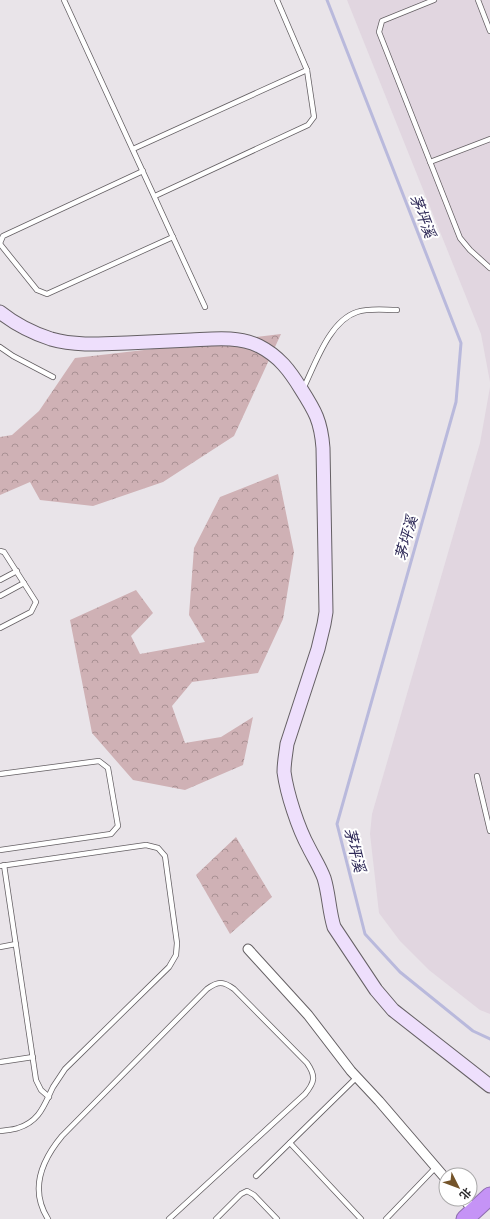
<svg xmlns="http://www.w3.org/2000/svg" width="490" height="1219" font-family="Lora,'Noto Sans SC',serif">
<defs>
<pattern id="forest-crowns" width="20" height="18" patternUnits="userSpaceOnUse"><rect width="20" height="18" fill="#cfb1b5"/><path d="M2 6a3 3 0 1 1 6 0M12 15a3 3 0 1 1 6 0" fill="none" stroke="#a89093"/></pattern>
</defs>
<rect width="100%" height="100%" fill="#e9e4e9"/>
<g fill="#e1d6e0">
<polygon points="347,0 490,0 490,382 481,334"/>
<polygon points="490,387 490,1014 480,1010 429,970 400,941 379,913 370,834 372,814 480,443"/>
</g>
<g fill="url(#forest-crowns)">
<polygon points="281,334 234,436 163,482 93,506 40,500 30,482 0,495 0,437 12,435 39,411 75,358"/>
<polygon points="278,474 294,552 283,619 258,673 192,682 172,706 185,743 221,737 253,717 243,765 185,790 133,780 92,733 70,620 136,590 153,613 131,636 140,654 205,642 189,615 194,548 220,497"/>
<polygon points="236,837 272,897 230,934 196,875"/>
</g>
<g fill="none" stroke-linecap="round" stroke-linejoin="round">
<polyline stroke="#b9b9dc" stroke-width="3" points="327,0 461,343 456,402 337,824 365,934 400,972 473,1031 490,1039"/>
<defs>
<g id="lane">
<polyline points="64,0 205,307"/>
<polyline points="434,0 382,21 379,32 460,238 470,250 490,268"/>
<polyline points="478,0 490,31"/>
<polyline points="133,149 307,70"/>
<polyline points="430,162 490,139"/>
<polyline points="155,196 308,125 314,117 307,70 277,0"/>
<polyline points="0,243 3,236 143,171"/>
<polyline points="0,244 37,290 47,294 173,237"/>
<polyline points="0,347 13,356 53,377"/>
<path d="M303,389c12,-24 26,-68 54,-77 12,-4 27,-2 40,-2"/>
<polyline points="0,551 4,552 36,602 31,612 0,628"/>
<polyline points="0,580 17,571"/>
<polyline points="0,596 24,583"/>
<polyline points="0,774 99,761 108,768 118,826 111,834 0,850"/>
<polyline points="477,776 490,831"/>
<polyline points="4,865 36,1080 41,1090 49,1097"/>
<path d="M0,866l146,-21 12,3 7,8 12,87 -1,12 -7,12 -104,102c-4,6 -8,12 -12,18 -9,18 -13,34 -35,41 -5,2 -12,2 -18,3"/>
<polyline points="0,947 16,944"/>
<polyline points="0,1062 33,1057"/>
<polyline points="290,1143 361,1219"/>
<polyline points="256,1176 357,1077"/>
<path d="M48,1219c-19,-30 -6,-59 14,-83l145,-147c11,-8 16,-8 27,0l73,74c9,13 8,19 -2,31l-136,125"/>
<polyline points="216,1219 241,1194 247,1191 254,1195 277,1219"/>
<polyline points="386,1219 436,1167"/>
</g>
<g id="street">
<polyline points="248,949 308,1015 351,1071 379,1101 446,1179"/>
<polyline points="464,1199 474,1211"/>
</g>
<path id="secondary" d="M0,312c15,12 33,21 51,27 24,7 51,5 76,4 21,-1 42,-2 64,-3 23,-1 47,-4 68,6 20,10 31,25 42,43 14,22 20,32 22,59l3,164 -2,12 -6,25 -31,95c-1,9 -3,18 -3,28 3,22 14,56 25,76 5,10 11,19 15,30 5,16 5,33 10,49l42,63 17,20 97,76"/>
<polyline id="highway" points="465,1219 490,1196"/>
</defs>
<use href="#lane" stroke="#656064" stroke-width="6"/>
<use href="#street" stroke="#656064" stroke-width="11"/>
<use href="#secondary" stroke="#656064" stroke-width="15"/>
<use href="#highway" stroke="#8f6eaf" stroke-width="19"/>
<use href="#lane" stroke="#fff" stroke-width="4.5"/>
<use href="#street" stroke="#fff" stroke-width="9"/>
<use href="#secondary" stroke="#eedffc" stroke-width="13"/>
<use href="#highway" stroke="#c593f6" stroke-width="17"/>
</g>
<g text-anchor="middle" dominant-baseline="central" stroke-width="4" stroke-linejoin="round" paint-order="stroke">
<g font-size="15" font-style="italic" fill="#2e2957" stroke="#fff">
<text transform="translate(423 216) rotate(69)">茅坪溪</text>
<text transform="translate(406 538) rotate(-74)">茅坪溪</text>
<text transform="translate(355 850) rotate(76)">茅坪溪</text>
</g>
</g>
<g transform="translate(458 1187) rotate(132)"><circle r="19" fill="#ffffff" stroke="#aaa9aa"/>
<path d="M0-3L7 15L0 10L-7 15Z" fill="#74542a"/>
<text y="-6" font-size="11" font-weight="bold" text-anchor="middle" fill="#2a282a">北</text>
</g>
</svg>
